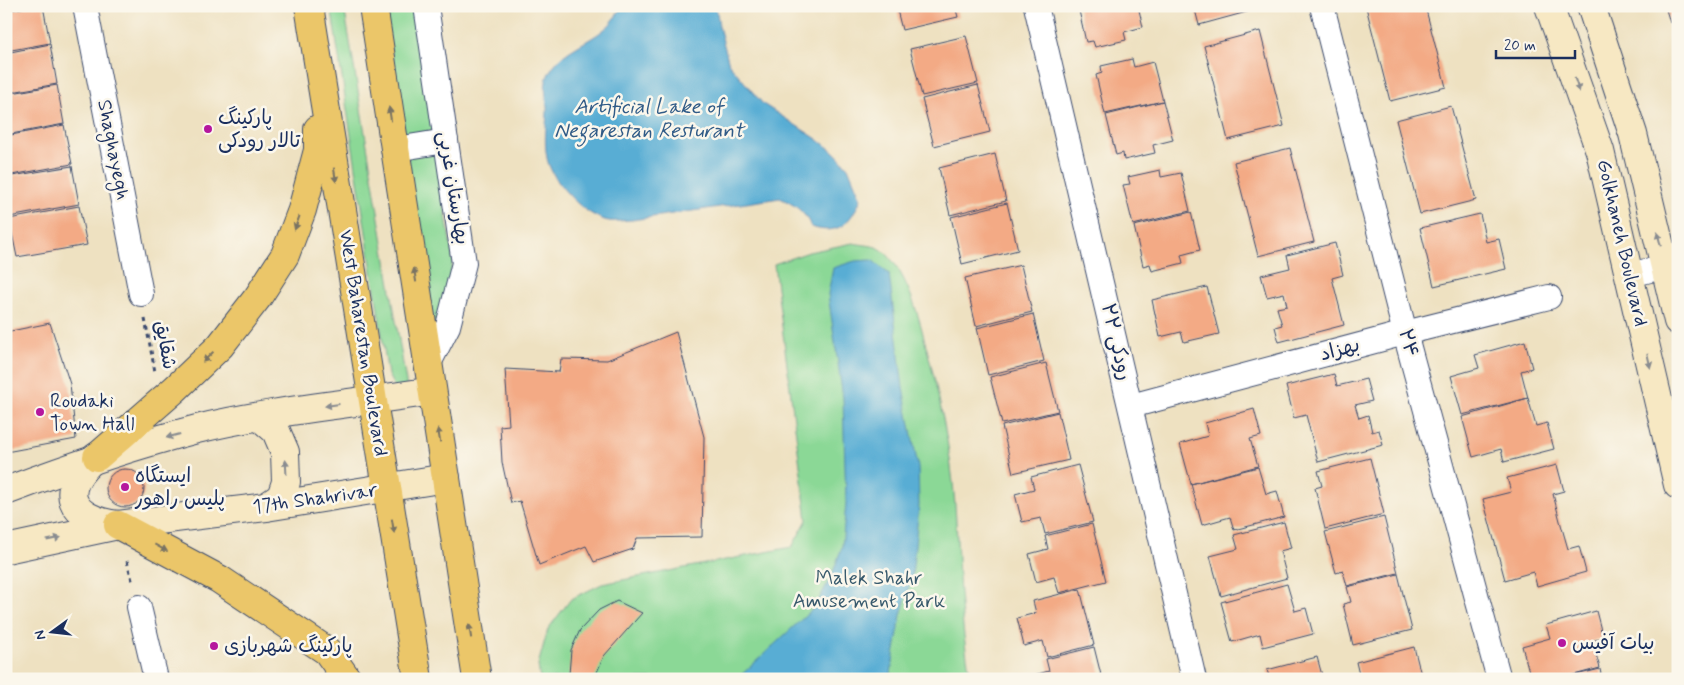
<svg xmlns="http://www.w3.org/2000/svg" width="1684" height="685" font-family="Mynerve,'Playpen Sans Arabic',sans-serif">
<rect width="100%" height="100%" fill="#fbf7ec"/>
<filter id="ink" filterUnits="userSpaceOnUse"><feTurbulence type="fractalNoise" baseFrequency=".02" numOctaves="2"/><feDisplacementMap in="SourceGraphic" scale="10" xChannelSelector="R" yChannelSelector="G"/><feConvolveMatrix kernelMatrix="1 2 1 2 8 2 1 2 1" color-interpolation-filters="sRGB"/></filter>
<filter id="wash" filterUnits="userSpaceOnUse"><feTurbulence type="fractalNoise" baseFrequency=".0096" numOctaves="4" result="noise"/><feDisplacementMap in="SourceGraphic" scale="20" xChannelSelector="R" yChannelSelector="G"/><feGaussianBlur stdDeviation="1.12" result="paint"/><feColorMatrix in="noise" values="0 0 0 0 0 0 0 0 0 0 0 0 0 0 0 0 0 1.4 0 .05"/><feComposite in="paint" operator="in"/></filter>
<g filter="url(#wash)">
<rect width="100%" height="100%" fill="#eee1c1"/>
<g fill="#8bd896" stroke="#53847a">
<polygon points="331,6 344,6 407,388 396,390 388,375"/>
<polygon points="384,6 415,6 434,131 405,135"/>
<polygon points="436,150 453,261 442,310 432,333 408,156"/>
<path d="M853,243c8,2 23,2 29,7 21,16 35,59 41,84 15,56 28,114 32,171 4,59 4,116 16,174h-431l-2,-14 10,-36 23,-30 31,-15 190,-37 15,-27 -33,-256 35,-12z"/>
</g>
<g fill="#58add4" stroke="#3a6e99">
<path d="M621,6h95l3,20 10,38 34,40 54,35 17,13 14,15 13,32c-11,24 -22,37 -50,28 -6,-16 -16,-22 -31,-29l-148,22c-8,0 -16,2 -23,1 -24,-4 -58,-40 -62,-63 -3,-16 -1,-30 0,-46 1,-13 -5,-23 1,-37 15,-33 61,-33 73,-69z"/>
<polygon points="872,260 889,274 903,388 918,467 919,505 912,576 901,615 890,679 737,679 815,607 832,575 842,547 846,503 843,398 828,294 833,268 855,261"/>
</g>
<g id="blocks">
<g fill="#f3aa85">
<polygon points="6,6 19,6 20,7 6,10"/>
<polygon points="31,6 43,6 50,43 6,51 6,11"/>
<polygon points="896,6 955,6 958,17 902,30"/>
<polygon points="1078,6 1138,6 1143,27 1124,32 1126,40 1095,47 1093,41 1086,42"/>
<polygon points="1194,6 1253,6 1254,10 1199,25"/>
<polygon points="1425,6 1446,87 1390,101 1366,7"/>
<polygon points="1665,6 1678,6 1678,22 1670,23"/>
<polygon points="1260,31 1284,126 1228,140 1204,46"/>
<polygon points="966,36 978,83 922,96 910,49"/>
<polygon points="50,44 57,84 6,93 6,53"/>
<polygon points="1132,59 1134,67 1153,62 1163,101 1105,114 1096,75 1102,73 1101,66"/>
<polygon points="57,85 64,124 6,135 6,94"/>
<polygon points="978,85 990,132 934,146 922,99"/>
<polygon points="1163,101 1173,140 1153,145 1155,153 1124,160 1123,153 1116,155 1106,115"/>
<polygon points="1451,106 1476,200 1420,214 1396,120"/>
<polygon points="64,125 72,164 6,176 6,136"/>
<polygon points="1290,148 1314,242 1258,256 1234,162"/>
<polygon points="995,154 1006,201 950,215 939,168"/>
<polygon points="72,166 79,204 9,217 6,201 6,177"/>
<polygon points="1160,170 1161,177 1181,173 1190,211 1133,225 1123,185 1130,184 1128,177"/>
<polygon points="1007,203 1018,250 962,264 951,217"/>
<polygon points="79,206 87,245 17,257 9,219"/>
<polygon points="1191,212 1200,250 1181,255 1183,263 1152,271 1150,264 1143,266 1134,226"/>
<polygon points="1480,214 1486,242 1499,239 1506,269 1434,286 1420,228"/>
<polygon points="1335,243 1343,275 1332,278 1344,325 1279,342 1275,327 1282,325 1277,308 1287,306 1284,293 1267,297 1261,275 1290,268 1287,255"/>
<polygon points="1021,265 1032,312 976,326 965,278"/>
<polygon points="1207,287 1219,334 1184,342 1181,332 1160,337 1152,300"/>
<polygon points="1033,314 1044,361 988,375 977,328"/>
<polygon points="50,323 70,384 76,439 6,452 6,332"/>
<polygon points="676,332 704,437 702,537 637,538 633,549 594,562 586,546 539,565 520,501 511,503 502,462 500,426 509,425 505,369 559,372 561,359 607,360"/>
<polygon points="1525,341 1532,368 1521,371 1528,398 1462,415 1451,376 1479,368 1475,355"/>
<polygon points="1046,363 1058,411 1002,424 990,377"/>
<polygon points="1334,374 1337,386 1366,379 1372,401 1355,405 1359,418 1368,415 1372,432 1379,430 1383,445 1318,462 1306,415 1294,418 1286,386"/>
<polygon points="1528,398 1536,426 1547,423 1554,449 1504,462 1501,449 1473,457 1462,417"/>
<polygon points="1254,409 1261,436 1250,439 1258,466 1191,484 1180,444 1208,436 1205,423"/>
<polygon points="1058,412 1069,460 1013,473 1002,426"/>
<polygon points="1370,458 1384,514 1325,529 1315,488 1322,486 1318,471"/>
<polygon points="1078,465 1093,522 1045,534 1041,518 1022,522 1015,494 1034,489 1031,477"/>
<polygon points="1557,465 1564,491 1553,494 1560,521 1568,549 1579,546 1586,572 1537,586 1533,572 1505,580 1483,499 1511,492 1507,478"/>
<polygon points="1258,467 1266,494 1277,491 1284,517 1234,530 1230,517 1202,525 1191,484"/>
<circle cx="125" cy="488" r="19"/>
<polygon points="1384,517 1398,573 1347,586 1343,571 1336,573 1325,532"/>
<polygon points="1284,522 1291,548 1280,551 1287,578 1221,596 1210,556 1238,549 1234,535"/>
<polygon points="1092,524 1106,581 1059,593 1054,577 1036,582 1029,554 1048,549 1045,536"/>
<polygon points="1398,574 1412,630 1353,645 1343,604 1351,602 1347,587"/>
<polygon points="1287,584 1295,611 1306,608 1313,634 1263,647 1260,634 1232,642 1221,602"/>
<polygon points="1080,589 1094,645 1047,657 1043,641 1024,646 1017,618 1036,613 1033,601"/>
<polygon points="617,601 642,613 604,656 594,679 576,679 569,674 571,650 580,630 599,610"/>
<polygon points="1596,611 1603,638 1592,641 1600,668 1559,679 1531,679 1522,646 1550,638 1546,625"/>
<polygon points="1094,647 1102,679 1031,679 1030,676 1049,671 1046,659"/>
<polygon points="1414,647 1422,679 1360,679 1356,662"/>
<polygon points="1317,657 1323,679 1270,679 1267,670"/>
<polygon points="1600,669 1602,679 1564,679 1564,678"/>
</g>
</g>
</g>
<g filter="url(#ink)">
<use href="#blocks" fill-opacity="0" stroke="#3b4a6d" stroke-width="1"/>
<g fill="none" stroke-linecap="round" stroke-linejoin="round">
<defs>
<g id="street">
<polyline points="85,6 141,294"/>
<polyline points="426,6 464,263 448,326 428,365"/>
<polyline points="1036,6 1194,679"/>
<polyline points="1322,6 1405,333 1499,679"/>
<polyline points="396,149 446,141"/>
<polyline points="1630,275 1678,263"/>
<polyline points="1131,406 1405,333 1549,297"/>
<polyline points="139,607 156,679"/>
</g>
<g id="secondary">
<polyline points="1549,6 1600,151 1678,485"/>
<polyline points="1591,6 1633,134 1678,321"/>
<polyline points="261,418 276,431 285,452 286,482 281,497 266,507"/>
<path d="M96,457c-40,33 -27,62 22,68"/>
<path d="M6,491c64,-24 125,-45 191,-62 77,-19 157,-25 235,-38"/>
<polyline points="6,549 118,525 266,507 446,478"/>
</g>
<g id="primary">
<polyline points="309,6 418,679"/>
<polyline points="373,6 477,679"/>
<polyline points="97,457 175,389 220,346 258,297 285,255 302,210 318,150 318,129"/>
<polyline points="118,525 219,579 327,651 347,679"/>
</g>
</defs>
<use href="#street" stroke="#3b4a6d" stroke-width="26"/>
<use href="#secondary" stroke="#3b4a6d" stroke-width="30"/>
<use href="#primary" stroke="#3b4a6d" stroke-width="30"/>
<g stroke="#3b4a6d" stroke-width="3" stroke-dasharray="4 4" stroke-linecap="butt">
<polyline points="145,319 155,372"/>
<polyline points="127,561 133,584"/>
</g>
<use href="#street" stroke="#fff" stroke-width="24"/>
<use href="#secondary" stroke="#f7e8c3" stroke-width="28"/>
<use href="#primary" stroke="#ebc669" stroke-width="28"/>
</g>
<defs><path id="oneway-solid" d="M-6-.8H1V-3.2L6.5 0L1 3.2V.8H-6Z" transform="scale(1.25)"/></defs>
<g fill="#898c90">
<use href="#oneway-solid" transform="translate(1577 85) rotate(71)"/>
<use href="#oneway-solid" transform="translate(1659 239) rotate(-104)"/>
<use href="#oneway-solid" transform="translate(1649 361) rotate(77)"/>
<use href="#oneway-solid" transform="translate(332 405) rotate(172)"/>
<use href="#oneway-solid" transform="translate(173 436) rotate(165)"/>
<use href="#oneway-solid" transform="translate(286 467) rotate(-93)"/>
<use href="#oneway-solid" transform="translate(54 539) rotate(-12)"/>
</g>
<g fill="#797363">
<use href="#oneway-solid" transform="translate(390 114) rotate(-99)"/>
<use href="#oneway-solid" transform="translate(335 175) rotate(81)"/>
<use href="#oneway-solid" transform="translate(297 223) rotate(110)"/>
<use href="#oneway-solid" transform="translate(415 275) rotate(-99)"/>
<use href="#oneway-solid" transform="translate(208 357) rotate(136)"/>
<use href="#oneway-solid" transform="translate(439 435) rotate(-99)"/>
<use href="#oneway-solid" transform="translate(393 526) rotate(81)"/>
<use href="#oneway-solid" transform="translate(161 548) rotate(28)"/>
<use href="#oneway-solid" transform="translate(470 631) rotate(-99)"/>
</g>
</g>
<g fill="#b5179e" stroke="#fbf7ec" stroke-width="2">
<circle cx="208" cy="129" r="5"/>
<circle cx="40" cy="412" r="5"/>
<circle cx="125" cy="487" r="5"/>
<circle cx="1562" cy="643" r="5"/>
<circle cx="214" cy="646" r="5"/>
</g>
<g text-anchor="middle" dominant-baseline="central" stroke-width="5" stroke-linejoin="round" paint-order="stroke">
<g font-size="20" fill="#1b2f5e" stroke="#fbf7ec" text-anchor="start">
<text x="218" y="118">پارکینگ<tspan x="218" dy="23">تالار رودکی</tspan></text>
<text x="50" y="401">Roudaki<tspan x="50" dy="23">Town Hall</tspan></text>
<text x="135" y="476">ایستگاه<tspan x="135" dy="23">پلیس راهور</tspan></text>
<text x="1572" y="643">بیات آفیس</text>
<text x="224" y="646">پارکینگ شهربازی</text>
</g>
<g font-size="20" fill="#1b2f5e" stroke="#fbf7ec">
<text transform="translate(113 150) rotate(79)">Shaghayegh</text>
<text transform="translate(453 188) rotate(81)">بهارستان غربی</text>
<text transform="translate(1622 243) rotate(77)">Golkhaneh Boulevard</text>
<text transform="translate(1116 342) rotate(77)">رودکی ۲۲</text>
<text transform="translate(363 343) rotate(81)">West Baharestan Boulevard</text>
<text transform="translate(1408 343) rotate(75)">۲۴</text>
<text transform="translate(165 345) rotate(80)">شقایق</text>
<text transform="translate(1340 350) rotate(-15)">بهزاد</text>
<text transform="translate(315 499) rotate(-8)">17th Shahrivar</text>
</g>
<g font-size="20" fill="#37596c" stroke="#fbf7ec">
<text x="869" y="578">Malek Shahr<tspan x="869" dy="23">Amusement Park</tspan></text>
</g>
<g font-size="21" font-style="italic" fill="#305b87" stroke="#fbf7ec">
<text x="649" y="107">Artificial Lake of<tspan x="649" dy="24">Negarestan Resturant</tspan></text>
</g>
</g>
<rect width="1684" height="685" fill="none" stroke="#fbf7ec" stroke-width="25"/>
<g transform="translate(52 632) rotate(255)" stroke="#fbf7ec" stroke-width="4" paint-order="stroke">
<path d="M0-4L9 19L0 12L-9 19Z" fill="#1b2f5e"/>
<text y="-8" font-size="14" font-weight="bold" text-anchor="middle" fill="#1b2f5e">N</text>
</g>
<path d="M1496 50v8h79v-8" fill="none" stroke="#1b2f5e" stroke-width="2.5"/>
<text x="1504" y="50" font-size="15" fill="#1b2f5e" stroke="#fbf7ec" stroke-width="4" paint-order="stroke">20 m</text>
</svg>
